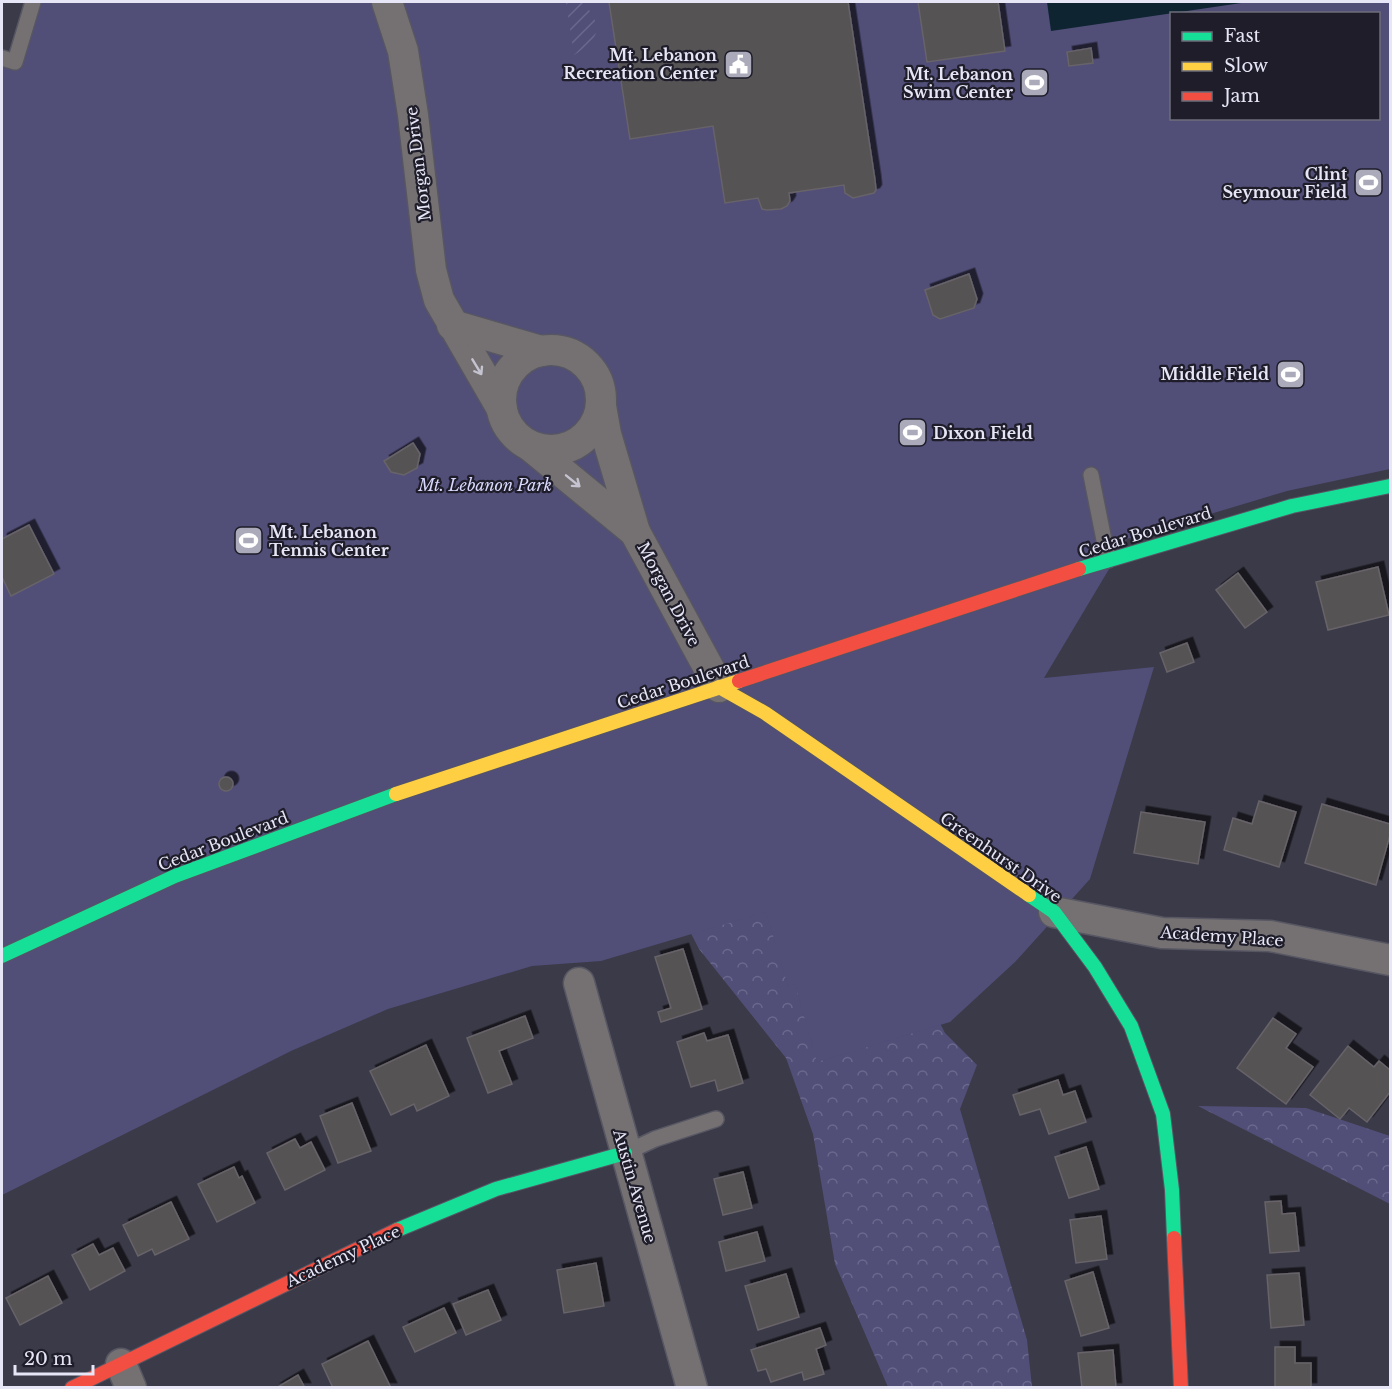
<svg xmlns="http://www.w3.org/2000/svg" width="1392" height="1389" font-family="'Libre Baskerville',serif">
<defs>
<pattern id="forest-crowns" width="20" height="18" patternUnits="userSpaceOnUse" patternTransform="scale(1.5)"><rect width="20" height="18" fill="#514e78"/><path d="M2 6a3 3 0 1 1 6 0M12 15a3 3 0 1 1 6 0" fill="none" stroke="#6a688c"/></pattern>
<pattern id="garden-furrows" width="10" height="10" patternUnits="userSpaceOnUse" patternTransform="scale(1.5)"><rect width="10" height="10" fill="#514e78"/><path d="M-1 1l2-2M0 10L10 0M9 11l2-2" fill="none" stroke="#6a688c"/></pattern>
<filter id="shadow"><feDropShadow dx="5.5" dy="-5.5" stdDeviation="0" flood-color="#0009"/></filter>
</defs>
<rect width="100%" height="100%" fill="#3b3a48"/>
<g fill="url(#forest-crowns)">
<polygon points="715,857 915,974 945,1033 977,1065 960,1109 1027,1340 1032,1387 888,1387 835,1264 813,1134 786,1058 699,949 668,889"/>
<polygon points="1198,1106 1306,1108 1390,1136 1390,1204"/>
</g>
<path fill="#514e78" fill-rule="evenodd" d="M26,2h1364v467l-103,22 -160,48 -83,139 110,-11 -64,212 -75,83 -65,60 -133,40 -22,-78 -7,2 -22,-74 -165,49 -69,5 -144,43 -97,42 -289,144v-1138l5,7zM1172,14h206v104h-206z"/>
<path fill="url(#garden-furrows)" d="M566,2l18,1c19,24 17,35 -10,52z"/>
<polygon fill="#0e2430" points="1047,2 1248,2 1051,31"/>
<g fill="#565255" stroke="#676368" stroke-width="1.5" filter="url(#shadow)">
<polygon points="609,2 848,2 875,180 876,190 874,193 853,198 845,193 844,185 789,193 790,201 787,206 781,209 767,210 762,209 758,198 725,203 713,126 630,139"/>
<polygon points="918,2 998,2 1005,51 927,62"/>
<polygon points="1091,48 1093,63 1069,66 1067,52"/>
<polygon points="969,274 977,299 974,308 940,319 933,315 925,290"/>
<polygon points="413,443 420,454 417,468 404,475 391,472 384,461"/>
<polygon points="29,525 54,574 11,596 2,577 2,539"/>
<polygon points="1378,567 1389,615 1328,630 1316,582"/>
<polygon points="1238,573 1267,612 1245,628 1216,590"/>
<polygon points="1187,643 1194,662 1167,672 1160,653"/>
<circle cx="226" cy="784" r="7"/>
<polygon points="1259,801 1296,812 1279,867 1224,850 1233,818 1252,824"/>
<polygon points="1322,804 1390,824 1390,835 1376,885 1305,863"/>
<polygon points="1141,812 1205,822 1198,864 1134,853"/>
<polygon points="683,949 702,1009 661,1022 658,1012 671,1008 655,957"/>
<polygon points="525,1016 533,1038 499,1051 512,1084 488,1093 467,1038"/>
<polygon points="1273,1018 1296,1034 1286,1048 1313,1067 1286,1104 1237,1068"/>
<polygon points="704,1033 707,1041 728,1035 743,1083 718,1091 715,1080 691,1087 677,1042"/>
<polygon points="426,1045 449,1096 417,1111 414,1104 391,1115 370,1071"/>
<polygon points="1348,1046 1374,1067 1379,1061 1390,1070 1390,1092 1367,1122 1349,1108 1340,1119 1310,1095"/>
<polygon points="1058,1080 1063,1095 1075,1091 1086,1122 1049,1134 1040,1109 1020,1115 1013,1095"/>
<polygon points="352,1103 371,1151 338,1163 320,1116"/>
<polygon points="295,1139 300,1148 311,1142 325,1170 285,1190 267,1153"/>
<polygon points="1086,1147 1099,1189 1069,1198 1055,1157"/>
<polygon points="234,1167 239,1178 242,1176 255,1203 217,1222 198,1184"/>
<polygon points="743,1172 752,1208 723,1215 714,1179"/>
<polygon points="1281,1201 1282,1214 1295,1213 1299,1251 1270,1253 1265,1202"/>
<polygon points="171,1202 189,1239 155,1255 152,1249 138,1256 123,1225"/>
<polygon points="1101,1216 1107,1259 1076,1263 1070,1220"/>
<polygon points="757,1232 765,1261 726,1271 719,1242"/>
<polygon points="93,1244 99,1255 113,1248 125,1271 90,1290 72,1255"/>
<polygon points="596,1263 604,1306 564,1313 557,1270"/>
<polygon points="1093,1272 1109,1328 1081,1336 1065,1281"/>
<polygon points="1299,1273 1304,1325 1271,1328 1267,1275"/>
<polygon points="786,1274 799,1317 758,1330 745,1286"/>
<polygon points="48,1276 62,1303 20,1325 6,1298"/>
<polygon points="488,1290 501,1320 466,1335 453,1304"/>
<polygon points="444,1308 456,1333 415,1352 403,1327"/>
<polygon points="820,1328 826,1345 816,1349 824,1374 804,1380 802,1372 771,1382 766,1369 758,1371 751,1350"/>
<polygon points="368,1341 391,1388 333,1388 322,1364"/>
<polygon points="1275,1347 1295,1347 1295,1363 1311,1363 1311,1388 1275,1388"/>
<polygon points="1113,1350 1116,1388 1082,1388 1078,1353"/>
<polygon points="298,1375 305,1388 276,1388"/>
</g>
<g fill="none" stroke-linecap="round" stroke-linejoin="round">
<defs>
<g id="lane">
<polyline points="2,58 15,62 33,2"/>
<polyline points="1091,475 1108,560"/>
<polyline points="625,1153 655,1139 716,1119"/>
</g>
<g id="street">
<polyline points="387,2 403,51 413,115 431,270 439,300 502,409"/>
<polyline points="452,325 541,351"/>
<circle cx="551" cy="400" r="50"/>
<polyline points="601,406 606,434 635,532 719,687"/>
<polyline points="529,445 635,532"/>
<polyline points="1054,912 1162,933 1270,936 1390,960"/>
<polyline points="579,983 692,1388"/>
<polyline points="121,1364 131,1388"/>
</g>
<g id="fast">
<polyline points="1079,569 1292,506 1390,486"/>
<polyline points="1029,895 1054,912 1095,967 1131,1026 1163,1114 1172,1190 1174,1238"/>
<polyline points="2,956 175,876 396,794"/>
<polyline points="397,1230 496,1189 625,1153"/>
</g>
<g id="slow">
<polyline points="719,687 765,713 1029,895"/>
<polyline points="396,794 739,681"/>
</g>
<g id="jam">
<polyline points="739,681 1079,569"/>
<polyline points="1174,1238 1181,1388"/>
<polyline points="72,1388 397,1230"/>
</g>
</defs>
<use href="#lane" stroke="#575663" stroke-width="18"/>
<use href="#street" stroke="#575663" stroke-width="33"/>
<use href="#fast" stroke="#575663" stroke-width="16"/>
<use href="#slow" stroke="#575663" stroke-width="16"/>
<use href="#jam" stroke="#575663" stroke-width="16"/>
<use href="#lane" stroke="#757172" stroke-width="15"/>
<use href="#street" stroke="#757172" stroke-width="30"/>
<use href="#fast" stroke="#16e098" stroke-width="14"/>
<use href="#slow" stroke="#ffcf43" stroke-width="14"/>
<use href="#jam" stroke="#f24e42" stroke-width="14"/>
</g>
<defs><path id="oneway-shaft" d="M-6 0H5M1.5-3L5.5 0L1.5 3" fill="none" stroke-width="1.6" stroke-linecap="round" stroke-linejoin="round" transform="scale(1.5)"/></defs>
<g stroke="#c4c3cf">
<use href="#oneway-shaft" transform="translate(477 367) rotate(59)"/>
<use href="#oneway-shaft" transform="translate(573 481) rotate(39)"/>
</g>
<defs>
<symbol id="civic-square" viewBox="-11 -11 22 22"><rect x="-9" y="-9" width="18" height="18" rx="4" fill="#aaaaba" stroke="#1e1d29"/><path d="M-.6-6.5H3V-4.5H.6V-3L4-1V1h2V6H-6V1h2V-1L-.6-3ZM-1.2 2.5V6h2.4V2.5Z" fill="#fff"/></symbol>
<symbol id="stadium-square" viewBox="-11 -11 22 22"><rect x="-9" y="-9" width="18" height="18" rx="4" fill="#aaaaba" stroke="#1e1d29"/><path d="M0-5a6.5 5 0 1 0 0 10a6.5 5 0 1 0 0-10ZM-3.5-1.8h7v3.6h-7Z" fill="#fff"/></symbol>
</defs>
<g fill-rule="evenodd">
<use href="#civic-square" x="722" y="48" width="33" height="33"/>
<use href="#stadium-square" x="1018" y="66" width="33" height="33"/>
<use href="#stadium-square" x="1352" y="166" width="33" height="33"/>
<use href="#stadium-square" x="1274" y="358" width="33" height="33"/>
<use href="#stadium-square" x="896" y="416" width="33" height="33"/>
<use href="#stadium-square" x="232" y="524" width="33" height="33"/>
</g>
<g text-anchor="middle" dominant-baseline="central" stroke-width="4.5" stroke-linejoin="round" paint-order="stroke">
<g font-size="16" font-weight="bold" fill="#e6e6f7" stroke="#1e1d29" text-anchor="end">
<text x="717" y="55">Mt. Lebanon<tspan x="717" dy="18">Recreation Center</tspan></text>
<text x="1013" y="74">Mt. Lebanon<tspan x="1013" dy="18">Swim Center</tspan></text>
<text x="1347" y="174">Clint<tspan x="1347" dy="18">Seymour Field</tspan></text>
<text x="1269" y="374">Middle Field</text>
<text x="933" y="433" text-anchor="start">Dixon Field</text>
<text x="269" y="532" text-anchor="start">Mt. Lebanon<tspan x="269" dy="18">Tennis Center</tspan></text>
</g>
<g font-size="16" fill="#e6e6f7" stroke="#1e1d29">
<text transform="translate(418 164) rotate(-97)">Morgan Drive</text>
<text transform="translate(1145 532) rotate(-17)">Cedar Boulevard</text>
<text transform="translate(669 594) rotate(62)">Morgan Drive</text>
<text transform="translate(683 682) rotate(-18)">Cedar Boulevard</text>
<text transform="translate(223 841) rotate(-21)">Cedar Boulevard</text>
<text transform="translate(1001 857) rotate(35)">Greenhurst Drive</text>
<text transform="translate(1222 936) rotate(4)">Academy Place</text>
<text transform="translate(635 1186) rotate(74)">Austin Avenue</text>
<text transform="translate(343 1256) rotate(-25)">Academy Place</text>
</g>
<g font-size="16" font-style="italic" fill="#d9d9fe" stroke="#1e1d29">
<text x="485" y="485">Mt. Lebanon Park</text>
</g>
</g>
<rect width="1392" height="1389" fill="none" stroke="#e6e6f7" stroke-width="6"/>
<rect x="1170" y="12" width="210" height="108" fill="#1e1d29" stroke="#6e6d7b" stroke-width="1.5"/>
<rect x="1182" y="32" width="30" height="9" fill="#16e098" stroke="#6e6d7b" stroke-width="1.5"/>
<text x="1224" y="42" font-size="18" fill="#e6e6f7">Fast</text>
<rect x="1182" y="62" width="30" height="9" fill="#ffcf43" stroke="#6e6d7b" stroke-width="1.5"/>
<text x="1224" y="72" font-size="18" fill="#e6e6f7">Slow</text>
<rect x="1182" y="92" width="30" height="9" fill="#f24e42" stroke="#6e6d7b" stroke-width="1.5"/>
<text x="1224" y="102" font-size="18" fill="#e6e6f7">Jam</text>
<path d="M15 1365v9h78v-9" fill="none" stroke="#e6e6f7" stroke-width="3"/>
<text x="24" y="1365" font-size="18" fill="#e6e6f7" stroke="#1e1d29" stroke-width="4.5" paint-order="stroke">20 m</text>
</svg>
